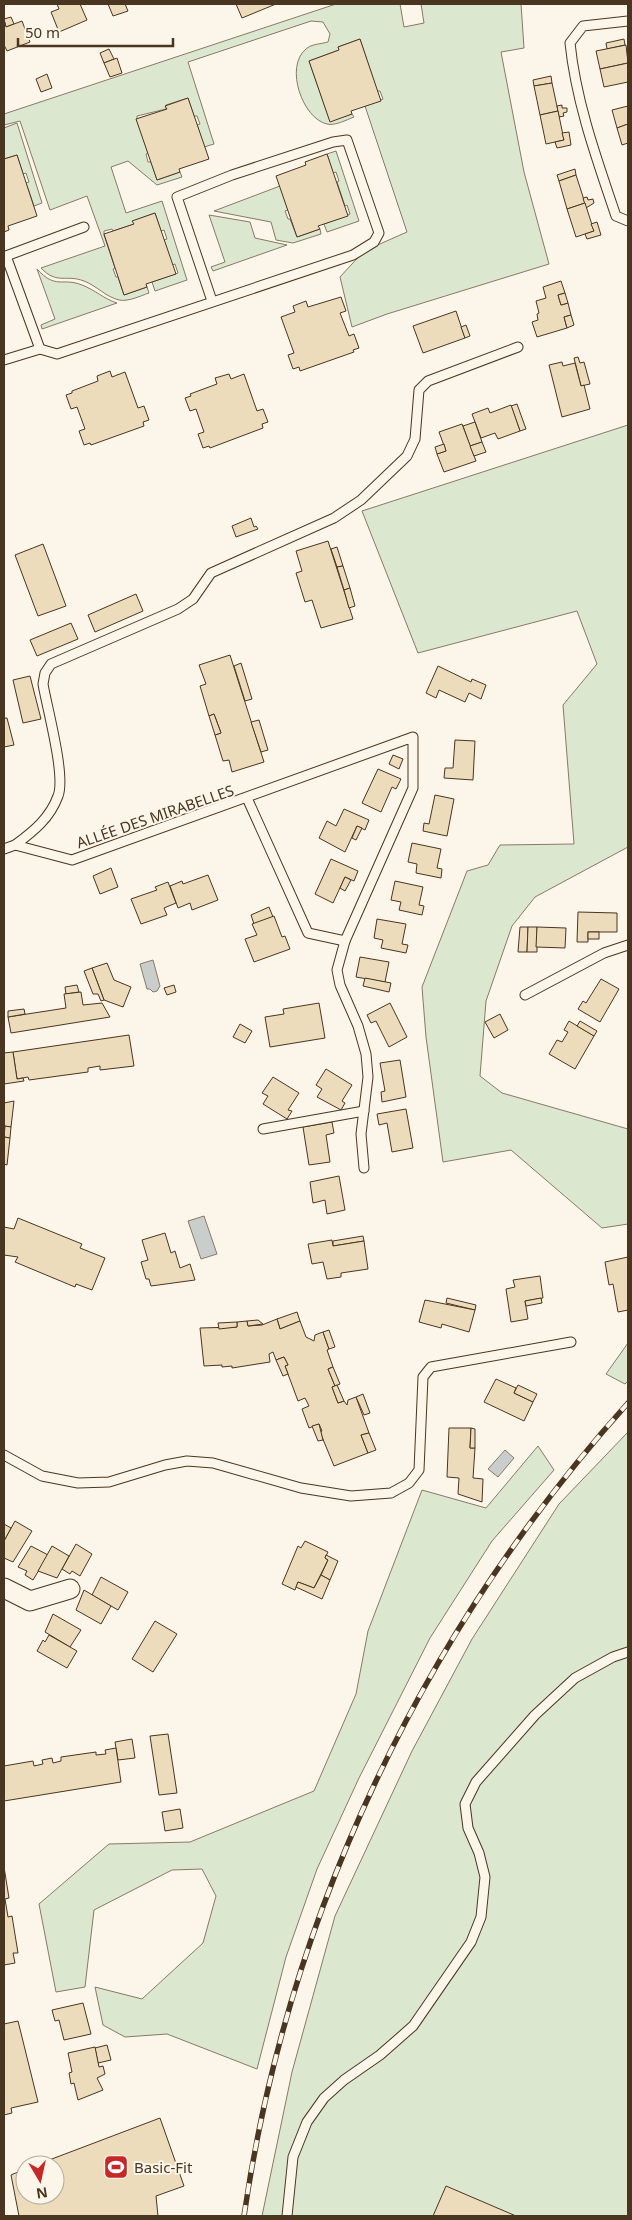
<svg xmlns="http://www.w3.org/2000/svg" width="632" height="2220" font-family="'Noto Sans',sans-serif">
<rect width="100%" height="100%" fill="#fbf6e9"/>
<g fill="#dce7d0" stroke="#887966">
<path d="M336,4h64l4,23 20,-4 -3,-19h100l3,44 -23,4 23,120 25,92 -162,50 -35,13 -12,-50 24,-26 43,-19 -42,-126 18,-7 -3,-8h-3l-17,-52 -22,8 1,3 -30,11 21,60 22,-7 2,3c-8,3 -19,9 -27,7 -24,-5 -43,-57 -21,-75 5,-5 15,-5 22,-7l2,-8 -7,-12 -12,-1 -123,41 26,82 -10,3 -7,-22 3,-1 -3,-8h-3l-6,-18 -22,7v4l-29,7v3l11,34 -2,1 2,8h3l6,18 23,-8 2,5 -25,8 -29,-24 -17,6 15,46 36,-12 25,79 -32,11 -3,-9 26,-9 -3,-9 -3,1 -8,-25 3,-1 -3,-9 -3,1 -6,-18 -22,8 1,3 -21,7 -1,-2 -8,2v4l11,33 -2,1 3,8h2l6,18 23,-8 2,6c-9,3 -21,9 -30,7 -13,-3 -22,-14 -35,-19 -18,-7 -27,4 -43,-13l64,-22 -18,-50 -37,14 -30,-89 -16,4v-11z"/>
<polygon points="17,123 42,203 34,206 26,183 29,182 26,173 23,174 17,155 4,159 4,128"/>
<polygon points="336,151 359,221 327,232 324,224 350,214 347,205 345,206 337,182 339,181 336,172 333,173 327,154"/>
<polygon points="280,186 288,210 285,211 288,219 290,219 297,237 320,229 321,234 293,243 276,240 271,222 214,211"/>
<polygon points="209,215 250,222 255,238 287,245 213,271 211,267 225,262"/>
<path d="M37,269c19,21 25,8 45,16 13,5 22,14 35,18l-75,26 -1,-4 14,-6z"/>
<polygon points="628,425 628,847 535,897 512,926 486,1001 480,1076 502,1093 628,1129 628,1224 602,1228 511,1150 443,1162 426,1037 422,987 467,871 488,865 500,845 574,844 563,705 597,664 577,611 418,653 362,511"/>
<polygon points="628,1343 628,1381 625,1384 606,1374"/>
<polygon points="628,1432 628,2216 262,2216 292,2072 335,1916 412,1751 472,1639 559,1504"/>
<polygon points="538,1446 554,1470 492,1541 430,1638 359,1778 317,1869 286,1957 257,2069 167,2034 125,2037 103,2025 95,1987 142,1999 203,1943 216,1896 202,1869 172,1870 94,1910 85,1987 56,1992 39,1904 109,1844 190,1842 314,1791 356,1694 368,1631 422,1490 486,1508"/>
</g>
<g fill="#c9cecd" stroke="#887966">
<polygon points="153,960 160,986 157,991 153,992 150,989 147,989 140,964"/>
<polygon points="204,1216 217,1254 201,1259 188,1221"/>
<polygon points="505,1450 514,1458 498,1477 488,1469"/>
</g>
<g fill="#ecdcbc" stroke="#4a3520">
<polygon points="57,4 80,4 87,20 59,32 51,12 59,9"/>
<polygon points="108,4 125,4 128,11 113,16"/>
<polygon points="236,4 276,4 242,18"/>
<polygon points="11,17 14,24 6,27 4,19"/>
<polygon points="4,20 6,27 22,21 30,42 7,51 4,45"/>
<polygon points="360,39 381,101 351,111 352,114 330,122 309,61 339,50 338,47"/>
<polygon points="624,39 625,45 607,49 606,43"/>
<polygon points="626,45 628,63 600,69 596,51"/>
<polygon points="109,49 114,59 104,63 100,53"/>
<polygon points="117,58 122,73 110,77 104,63"/>
<polygon points="628,63 628,82 604,87 600,69"/>
<polygon points="47,74 52,88 41,92 36,79"/>
<polygon points="551,76 552,83 534,86 533,80"/>
<polygon points="552,83 558,111 540,115 534,86"/>
<polygon points="188,98 209,159 179,169 180,172 157,180 136,119 167,109 165,106"/>
<polygon points="562,105 562,108 567,108 567,112 563,113 564,116 559,117 557,106"/>
<polygon points="628,106 628,124 617,128 612,110"/>
<polygon points="558,111 564,140 546,144 540,115"/>
<polygon points="628,124 628,143 622,145 617,128"/>
<polygon points="569,132 571,145 557,148 555,142 564,140 562,133"/>
<polygon points="327,154 348,216 318,226 320,229 297,237 276,176 306,165 305,162"/>
<polygon points="17,155 37,216 8,226 9,230 4,232 4,159"/>
<polygon points="575,169 576,175 559,181 557,175"/>
<polygon points="576,175 585,203 567,209 559,181"/>
<polygon points="587,197 588,200 593,199 594,203 586,208 583,198"/>
<polygon points="585,203 594,231 576,237 567,209"/>
<polygon points="155,213 176,274 146,284 147,287 124,295 104,234 134,224 132,221"/>
<polygon points="597,222 601,235 587,239 585,234 594,231 591,224"/>
<polygon points="561,281 565,293 558,295 561,305 568,303 571,315 564,317 567,328 537,337 532,322 538,320 537,314 539,313 536,301 546,298 543,287"/>
<polygon points="565,293 568,303 561,305 558,295"/>
<polygon points="341,297 346,311 340,313 349,336 354,334 359,348 353,350 354,352 300,371 299,367 293,369 288,355 294,353 281,317 295,312 293,306 306,301 308,307"/>
<polygon points="456,311 465,338 423,353 413,326"/>
<polygon points="571,315 574,325 567,328 564,317"/>
<polygon points="466,325 470,336 465,338 461,327"/>
<polygon points="578,357 580,363 584,362 590,384 581,386 574,358"/>
<polygon points="562,362 563,366 575,363 581,386 584,385 590,409 562,417 549,365"/>
<polygon points="110,371 112,377 125,372 138,408 144,406 149,420 143,422 144,426 91,445 90,443 84,445 79,431 85,429 77,407 71,409 66,395 72,393 72,391 98,381 97,376"/>
<polygon points="229,374 231,379 244,374 257,411 263,409 268,422 262,424 263,428 210,448 209,446 203,448 198,434 204,432 196,409 190,411 185,398 191,396 190,394 217,384 215,378"/>
<polygon points="517,404 526,429 520,431 511,406"/>
<polygon points="511,405 520,431 498,439 495,433 481,438 472,414 488,408 490,413"/>
<polygon points="475,422 482,442 470,446 463,426"/>
<polygon points="462,424 476,461 444,472 437,454 446,451 439,432"/>
<polygon points="482,442 486,452 474,456 470,446"/>
<polygon points="444,444 446,451 437,454 435,447"/>
<polygon points="251,518 254,527 256,526 258,529 236,537 232,526"/>
<polygon points="328,541 353,619 321,628 312,600 305,602 296,573 302,571 296,551"/>
<polygon points="43,544 66,606 38,616 15,555"/>
<polygon points="337,547 343,566 337,567 331,549"/>
<polygon points="343,566 350,588 344,590 337,567"/>
<polygon points="350,588 355,606 349,608 344,590"/>
<polygon points="136,594 143,611 95,632 88,615"/>
<polygon points="71,623 78,639 37,656 30,640"/>
<polygon points="230,655 264,762 232,772 229,760 223,761 215,735 221,733 214,714 209,716 200,686 206,684 199,665"/>
<polygon points="241,663 252,699 245,701 234,666"/>
<polygon points="438,666 471,682 472,679 486,685 481,699 469,693 465,702 439,690 436,698 426,693"/>
<polygon points="30,676 41,719 23,723 13,680"/>
<polygon points="214,714 221,733 215,735 209,716"/>
<polygon points="4,718 7,718 14,745 4,747"/>
<polygon points="259,720 268,750 261,752 251,722"/>
<polygon points="455,740 475,741 473,780 444,778 445,768 453,768"/>
<polygon points="393,755 403,759 399,769 389,764"/>
<polygon points="378,769 401,779 396,789 392,787 381,812 362,803"/>
<polygon points="435,795 454,799 447,836 423,831 424,823 429,824"/>
<polygon points="344,809 369,820 365,830 357,826 345,852 319,838 327,821 336,826"/>
<polygon points="357,826 362,828 356,840 352,838"/>
<polygon points="412,843 441,849 437,868 442,869 441,878 416,873 417,864 408,862"/>
<polygon points="331,859 358,871 354,881 345,877 333,903 315,894"/>
<polygon points="111,868 118,887 100,894 93,876"/>
<polygon points="208,875 218,900 192,910 190,903 178,908 170,886 182,881 183,884"/>
<polygon points="345,877 351,880 345,891 340,888"/>
<polygon points="395,881 423,887 419,905 424,906 422,915 399,910 401,902 391,900"/>
<polygon points="168,882 176,903 164,908 167,915 141,924 131,899 157,890 155,887"/>
<polygon points="269,907 273,917 254,924 251,915"/>
<polygon points="578,912 617,913 617,932 588,932 588,942 577,942"/>
<polygon points="274,916 282,937 285,936 290,949 254,962 245,939 257,935 252,924"/>
<polygon points="377,919 406,924 402,944 408,945 406,953 381,948 383,940 374,938"/>
<polygon points="520,927 528,927 527,952 518,952"/>
<polygon points="528,927 537,927 537,952 527,952"/>
<polygon points="537,927 566,928 565,948 536,947"/>
<rect x="588" y="932" width="11" height="7"/>
<polygon points="360,957 389,962 385,982 356,977"/>
<polygon points="107,963 114,980 131,987 123,1007 104,1000 92,968"/>
<polygon points="92,968 104,1000 101,1001 98,994 93,994 84,971"/>
<polygon points="365,978 391,983 389,992 363,986"/>
<polygon points="601,979 619,989 600,1022 578,1009 583,1001 586,1003"/>
<polygon points="77,985 79,992 66,994 65,987"/>
<polygon points="174,985 176,992 167,995 164,988"/>
<polygon points="81,992 83,1005 102,1003 110,1017 11,1033 8,1017 66,1008 64,994"/>
<polygon points="319,1003 325,1038 270,1047 265,1017 284,1014 283,1009"/>
<polygon points="390,1003 407,1037 389,1047 376,1021 371,1023 367,1015"/>
<polygon points="24,1009 25,1014 8,1017 8,1011"/>
<polygon points="500,1014 508,1030 494,1038 485,1022"/>
<polygon points="569,1021 594,1036 575,1069 549,1054 557,1040 562,1042 568,1032 564,1030"/>
<polygon points="580,1021 597,1031 594,1036 577,1026"/>
<polygon points="240,1024 252,1031 245,1043 233,1037"/>
<polygon points="129,1035 134,1066 100,1070 100,1066 88,1068 88,1072 29,1080 28,1077 17,1079 13,1052"/>
<polygon points="13,1052 17,1079 23,1078 24,1081 4,1084 4,1053"/>
<polygon points="400,1060 406,1097 382,1102 381,1092 385,1091 380,1063"/>
<polygon points="326,1069 352,1085 342,1101 345,1103 341,1110 317,1097 322,1089 316,1085"/>
<polygon points="273,1077 299,1093 288,1110 292,1111 287,1119 263,1104 268,1096 262,1093"/>
<polygon points="14,1101 11,1127 4,1126 4,1103"/>
<polygon points="406,1109 413,1148 392,1152 387,1123 379,1125 377,1114"/>
<polygon points="332,1122 334,1133 326,1135 330,1162 309,1165 303,1127"/>
<polygon points="5,1126 11,1127 10,1138 4,1137"/>
<polygon points="4,1137 10,1138 7,1165 4,1164"/>
<polygon points="339,1176 345,1210 327,1214 325,1200 313,1203 310,1182"/>
<polygon points="18,1218 82,1244 80,1248 105,1258 92,1290 76,1284 75,1287 15,1262 18,1257 4,1255 4,1227 14,1229"/>
<polygon points="165,1233 171,1253 175,1251 180,1268 190,1264 195,1280 151,1286 149,1279 146,1279 141,1262 148,1260 142,1240"/>
<polygon points="363,1236 364,1241 333,1246 333,1241"/>
<polygon points="332,1240 333,1246 364,1241 368,1269 341,1273 341,1277 327,1279 323,1262 312,1264 308,1244"/>
<polygon points="628,1257 628,1310 618,1312 613,1284 609,1285 605,1262"/>
<polygon points="540,1276 543,1298 525,1301 528,1319 511,1322 506,1289 515,1287 513,1280"/>
<polygon points="447,1298 476,1305 475,1310 446,1303"/>
<polygon points="541,1298 542,1303 526,1306 525,1301"/>
<polygon points="425,1300 475,1310 469,1332 442,1324 441,1328 419,1322"/>
<polygon points="297,1312 300,1321 280,1329 277,1319"/>
<polygon points="277,1319 280,1329 300,1321 306,1337 314,1341 315,1335 323,1332 329,1349 327,1350 333,1367 328,1369 335,1386 332,1387 338,1403 344,1401 347,1405 348,1400 356,1397 369,1433 361,1435 368,1453 334,1466 320,1432 322,1431 319,1424 309,1428 302,1409 309,1406 305,1398 298,1401 285,1366 288,1365 284,1357 276,1360 273,1352 269,1354 270,1362 232,1368 232,1366 222,1367 222,1365 204,1366 200,1328 237,1327 237,1322 247,1321 248,1326 262,1325"/>
<polygon points="258,1320 263,1324 248,1326 247,1321"/>
<polygon points="237,1322 237,1327 219,1329 218,1323"/>
<polygon points="329,1330 335,1347 329,1349 323,1332"/>
<polygon points="284,1357 288,1365 285,1366 288,1374 283,1376 276,1360"/>
<polygon points="333,1367 340,1384 335,1386 328,1369"/>
<polygon points="496,1379 516,1388 514,1393 533,1402 524,1421 484,1402"/>
<polygon points="337,1385 344,1401 338,1403 332,1387"/>
<polygon points="518,1385 537,1394 533,1402 514,1393"/>
<polygon points="363,1394 370,1413 364,1415 356,1397"/>
<polygon points="319,1424 323,1440 318,1441 312,1426"/>
<polygon points="449,1428 471,1428 470,1448 475,1448 473,1478 483,1479 482,1502 458,1494 459,1478 447,1477"/>
<polygon points="471,1428 475,1429 475,1448 470,1448"/>
<polygon points="369,1433 376,1450 368,1453 361,1435"/>
<polygon points="15,1521 32,1531 13,1562 4,1558 4,1541"/>
<polygon points="4,1524 11,1528 4,1541"/>
<polygon points="305,1541 328,1552 325,1558 328,1560 314,1588 298,1582 295,1590 282,1584 298,1546 301,1548"/>
<polygon points="76,1544 92,1554 80,1576 72,1571 70,1574 62,1569"/>
<polygon points="31,1546 48,1555 33,1580 25,1575 27,1571 18,1567"/>
<polygon points="52,1546 69,1556 57,1578 38,1571"/>
<polygon points="326,1555 338,1561 330,1580 321,1575 328,1560 325,1558"/>
<polygon points="321,1575 330,1580 322,1599 296,1587 298,1582 314,1588"/>
<polygon points="101,1577 128,1592 118,1610 92,1595"/>
<polygon points="84,1590 111,1606 101,1624 76,1610"/>
<polygon points="53,1614 81,1630 70,1647 45,1632"/>
<polygon points="155,1621 177,1634 153,1672 132,1659"/>
<polygon points="49,1635 77,1651 67,1668 37,1651 43,1640 45,1642"/>
<polygon points="168,1734 177,1793 159,1795 150,1736"/>
<polygon points="132,1739 135,1758 118,1760 115,1742"/>
<polygon points="116,1748 121,1782 4,1801 4,1766 33,1761 34,1766 43,1764 42,1760 52,1758 53,1763 61,1761 61,1757 96,1752 96,1755 106,1754 105,1750"/>
<polygon points="180,1809 183,1828 165,1831 162,1812"/>
<polygon points="4,1867 9,1898 5,1899 8,1917 12,1916 18,1953 13,1953 15,1963 4,1965"/>
<polygon points="83,2003 91,2034 64,2040 59,2020 55,2021 52,2010"/>
<polygon points="18,2021 38,2102 11,2108 12,2113 4,2115 4,2024"/>
<polygon points="107,2045 111,2060 98,2063 95,2048"/>
<polygon points="95,2047 99,2067 103,2066 105,2074 97,2078 103,2090 78,2100 74,2083 71,2084 69,2073 72,2072 68,2053"/>
<polygon points="160,2118 184,2186 156,2196 158,2216 19,2216 11,2175 25,2169 25,2195 55,2195 55,2165 36,2165"/>
<polygon points="446,2186 516,2216 433,2216"/>
</g>
<g fill="none" stroke-linecap="round" stroke-linejoin="round">
<defs>
<g id="lane">
<path d="M628,21l-45,5 -13,17c6,59 27,117 46,173l12,5"/>
<polyline points="40,349 6,256 84,227"/>
<polyline points="4,360 40,349 57,354 353,255 374,242 379,233 347,140 333,142 232,175 177,197 212,301"/>
<polyline points="247,798 308,933 345,941"/>
<path d="M15,845c19,-14 35,-27 43,-49 8,-20 -11,-88 -15,-112l2,-11 6,-9 127,-55 15,-10 18,-26 123,-55 27,-18 46,-44 8,-17 4,-49 9,-9 90,-34"/>
<polyline points="4,849 15,845 72,860 413,737 413,788 345,941 337,970 340,985 358,1026 366,1054 368,1077 361,1134 364,1168"/>
<polyline points="525,995 604,953 628,945"/>
<polyline points="263,1129 364,1111"/>
<polyline points="4,1455 42,1476 78,1483 109,1482 165,1465 187,1461 213,1463 301,1488 351,1496 391,1493 409,1483 419,1470 423,1377 431,1367 571,1342"/>
<polyline points="287,2216 293,2157 307,2122 324,2098 344,2080 380,2055 413,2026 471,1942 481,1917 485,1877 479,1853 468,1828 465,1804 476,1782 535,1715 575,1678 613,1657 628,1652"/>
</g>
<polyline id="street" points="4,1588 30,1601 70,1589"/>
</defs>
<use href="#lane" stroke="#4a3520" stroke-width="11"/>
<use href="#street" stroke="#4a3520" stroke-width="21"/>
<use href="#lane" stroke="#fbf6e9" stroke-width="9"/>
<use href="#street" stroke="#fbf6e9" stroke-width="19"/>
<defs>
<path id="rail" d="M244,2216c44,-303 180,-586 384,-813"/>
</defs>
<use href="#rail" stroke="#4a3520" stroke-width="5.5"/>
<use href="#rail" stroke="#fbf6e9" stroke-width="4" stroke-dasharray="11" stroke-linecap="butt"/>
</g>
<defs>
<symbol id="stadium-square" viewBox="-11 -11 22 22"><rect x="-9" y="-9" width="18" height="18" rx="4" fill="#c62828" stroke="#fbf6e9"/><path d="M0-5a6.5 5 0 1 0 0 10a6.5 5 0 1 0 0-10ZM-3.5-1.8h7v3.6h-7Z" fill="#fff"/></symbol>
</defs>
<g fill-rule="evenodd">
<use href="#stadium-square" x="102" y="2153" width="28" height="28"/>
</g>
<g text-anchor="middle" dominant-baseline="central" stroke-width="4" stroke-linejoin="round" paint-order="stroke">
<g font-size="15" fill="#4a3520" stroke="#fbf6e9">
<text transform="translate(155 816) rotate(-19)">ALLÉE DES MIRABELLES</text>
</g>
<g font-size="15" fill="#4a3520" stroke="#fbf6e9" text-anchor="start">
<text x="134" y="2167">Basic-Fit</text>
</g>
</g>
<rect width="632" height="2220" fill="none" stroke="#4a3520" stroke-width="10"/>
<g transform="translate(40 2180) rotate(171)"><circle r="24" fill="#fbf6e9" stroke="#b4a999"/>
<path d="M0-4L9 19L0 12L-9 19Z" fill="#c62828"/>
<text y="-8" font-size="14" font-weight="bold" text-anchor="middle" fill="#4a3520">N</text>
</g>
<path d="M18 38v8h155v-8" fill="none" stroke="#4a3520" stroke-width="2.5"/>
<text x="25" y="38" font-size="15" fill="#4a3520" stroke="#fbf6e9" stroke-width="4" paint-order="stroke">50 m</text>
</svg>
